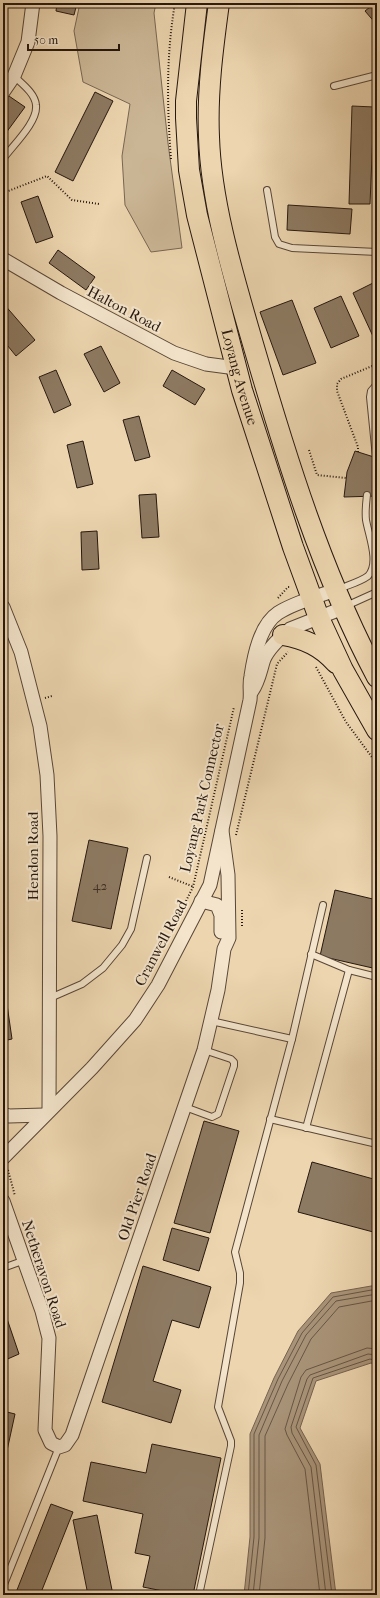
<svg xmlns="http://www.w3.org/2000/svg" width="380" height="1598" font-family="'IM FELL French Canon',serif">
<rect width="100%" height="100%" fill="#ecd5af"/>
<filter id="stains"><feTurbulence type="fractalNoise" baseFrequency=".005" numOctaves="4"/><feColorMatrix values="0 0 0 0 .2 0 0 0 0 .09 0 0 0 0 .02 0 0 0 .5 -.17"/></filter>
<radialGradient id="worn" r=".72"><stop offset=".6" stop-color="#630" stop-opacity="0"/><stop offset="1" stop-color="#630" stop-opacity=".3"/></radialGradient>
<polygon fill="#cab594" stroke="#786652" points="80,3 156,3 154,13 168,143 182,248 151,252 125,205 122,156 130,104 83,82 74,31"/>
<polygon fill="#a99479" stroke="#75624f" points="377,1285 377,1365 371,1363 316,1381 300,1428 320,1464 336,1595 244,1595 250,1537 250,1434 274,1378 298,1331 331,1293"/>
<g fill="none" stroke-linecap="round" stroke-linejoin="round">
<g stroke="#685644" stroke-width="1">
<polyline points="248,1595 254,1537 254,1434 278,1379 302,1333 333,1297 377,1289"/>
<polyline points="253,1595 259,1538 259,1435 282,1381 306,1335 336,1301 377,1294"/>
<polyline points="259,1595 265,1538 265,1436 288,1384 311,1339 339,1307 377,1300"/>
<polyline points="320,1595 305,1469 287,1435 285,1429 301,1377 306,1370 367,1348 377,1349"/>
<polyline points="326,1595 311,1467 292,1433 291,1427 307,1379 310,1375 368,1354 377,1355"/>
<polyline points="332,1595 316,1465 296,1427 313,1378 370,1359 377,1361"/>
</g>
</g>
<g fill="#8d7a62" stroke="#26170f">
<polygon points="57,3 77,3 74,15 56,11"/>
<polygon points="375,3 377,3 377,25 365,11"/>
<polygon points="95,92 113,101 73,181 55,172"/>
<polygon points="6,94 25,107 3,137 3,98"/>
<polygon points="352,106 374,107 370,204 349,204"/>
<polygon points="38,196 53,237 36,243 21,202"/>
<polygon points="288,205 352,209 350,234 287,230"/>
<polygon points="58,250 95,277 86,290 49,263"/>
<polygon points="373,283 377,290 377,345 353,293"/>
<polygon points="341,296 359,336 331,348 314,308"/>
<polygon points="292,300 316,363 283,375 260,312"/>
<polygon points="3,303 35,340 16,356 3,340"/>
<polygon points="101,346 120,383 104,392 84,354"/>
<polygon points="56,370 71,405 54,413 39,377"/>
<polygon points="172,370 205,389 195,405 163,386"/>
<polygon points="139,416 150,457 135,461 123,420"/>
<polygon points="83,441 93,484 77,488 67,445"/>
<polygon points="355,451 377,458 377,496 344,497 347,472"/>
<polygon points="156,494 159,537 142,538 139,495"/>
<polygon points="97,531 99,569 82,570 81,532"/>
<polygon points="89,840 128,848 111,929 72,921"/>
<polygon points="335,890 377,900 377,969 320,956"/>
<polygon points="3,977 12,1039 3,1041"/>
<polygon points="204,1121 239,1131 210,1233 174,1223"/>
<polygon points="312,1162 377,1180 377,1233 298,1212"/>
<polygon points="172,1228 209,1238 199,1271 163,1260"/>
<polygon points="143,1266 211,1287 199,1328 172,1320 153,1381 181,1390 171,1423 102,1402"/>
<polygon points="3,1307 19,1354 3,1361"/>
<polygon points="3,1411 15,1414 3,1469"/>
<polygon points="152,1444 221,1458 193,1595 183,1595 143,1587 150,1556 135,1553 143,1514 83,1501 91,1462 146,1473"/>
<polygon points="51,1504 73,1512 40,1595 15,1595"/>
<polygon points="97,1515 113,1595 88,1595 73,1520"/>
</g>
<g fill="none" stroke-linecap="round" stroke-linejoin="round">
<defs>
<g id="service">
<polyline points="334,86 377,75"/>
<path d="M3,159c10,-14 35,-37 33,-54 -1,-12 -15,-22 -22,-29"/>
<polyline points="267,190 275,237 279,244 292,248 377,252"/>
<polyline points="376,457 370,397 371,391 377,384"/>
<path d="M339,589c9,-4 21,-7 29,-13 12,-13 1,-39 -2,-56 -1,-9 0,-16 1,-25"/>
<polyline points="346,606 377,592"/>
<polyline points="311,954 349,970 377,977"/>
<polyline points="50,998 82,984 103,968 122,945 131,929 147,858"/>
<polyline points="211,1021 292,1039"/>
<polyline points="185,1107 212,1117 218,1114 234,1066 234,1062 231,1059 204,1050"/>
<polyline points="270,1119 377,1144"/>
<polyline points="306,1128 349,970"/>
<polyline points="3,1268 25,1260"/>
<polyline points="3,1587 59,1447"/>
<polyline points="199,1595 231,1446 231,1441 218,1407 240,1283 240,1273 235,1252 292,1039 323,905"/>
</g>
<g id="minor">
<polyline points="3,92 14,76 28,42 33,3"/>
<polyline points="3,259 61,293 174,353 206,364 236,368"/>
<polyline points="3,607 21,652 40,726 47,775 50,836 49,1110"/>
<path d="M252,691c7,-10 8,-20 12,-32 5,-12 17,-22 26,-30l53,-21"/>
<polyline points="201,901 217,905 221,915 221,932"/>
<polyline points="3,1114 9,1116 44,1115"/>
<path d="M3,1158l89,-90 43,-48 23,-35 52,-100 40,-185c1,-8 -1,-16 1,-24 3,-20 9,-51 27,-63 17,-11 39,-16 57,-23"/>
<polyline points="3,1201 42,1311 49,1338 45,1430 51,1443 59,1447 65,1445 72,1435 204,1050 218,990 224,949 229,938 228,875 222,831"/>
</g>
<g id="primary">
<path id="s1" d="M197,3l-11,98v17l3,52 8,45 45,175 51,157 26,71 24,52 34,60"/>
<path d="M219,3c-6,44 -12,89 -10,134 2,67 25,141 44,207 33,113 68,228 124,333"/>
<path d="M283,635c22,4 38,11 53,28"/>
</g>
</defs>
<use href="#service" stroke="#584637" stroke-width="8"/>
<use href="#minor" stroke="#584637" stroke-width="15"/>
<use href="#primary" stroke="#26170f" stroke-width="22"/>
<g stroke="#26170f" stroke-width="2" stroke-dasharray="1 2" stroke-linecap="butt">
<path d="M171,159c-4,-53 -5,-103 4,-156"/>
<polyline points="3,193 47,176 72,200 99,204"/>
<polyline points="309,450 317,475 346,478"/>
<polyline points="358,452 358,447 337,391 337,384 341,379 377,364"/>
<polyline points="278,598 288,587 291,587"/>
<polyline points="316,667 346,722 377,764"/>
<polyline points="45,698 52,696"/>
<polyline points="236,835 277,664 288,652"/>
<polyline points="169,877 194,887"/>
<polyline points="186,901 193,887 234,707"/>
<polyline points="242,926 242,908"/>
<polyline points="8,1170 15,1196"/>
<polyline points="3,1175 8,1170"/>
</g>
<use href="#service" stroke="#f3e4cb" stroke-width="6"/>
<use href="#minor" stroke="#f3e4cb" stroke-width="13"/>
<use href="#primary" stroke="#ecd5af" stroke-width="20"/>
</g>
<g text-anchor="middle" dominant-baseline="central" stroke-width="4" stroke-linejoin="round" paint-order="stroke">
<g font-size="13" fill="#403024">
<text x="100" y="885">42</text>
</g>
<g font-size="15" fill="#26170f" stroke="#f3e4cb">
<text transform="translate(124 309) rotate(28)">Halton Road</text>
<text stroke="none"><textPath href="#s1" startOffset="381">Loyang Avenue</textPath></text>
<text transform="translate(202 798) rotate(-77)">Loyang Park Connector</text>
<text transform="translate(33 856) rotate(-90)">Hendon Road</text>
<text transform="translate(161 943) rotate(-62)">Cranwell Road</text>
<text transform="translate(137 1197) rotate(-71)">Old Pier Road</text>
<text transform="translate(44 1274) rotate(72)">Netheravon Road</text>
</g>
</g>
<rect width="380" height="1598" fill="none" stroke="#ecd5af" stroke-width="16"/>
<rect x="4" y="4" width="372" height="1590" fill="none" stroke="#26170f" stroke-width="2"/>
<rect x="8" y="8" width="364" height="1582" fill="none" stroke="#26170f"/>
<path d="M28 44v6h91v-6" fill="none" stroke="#26170f" stroke-width="2"/>
<text x="34" y="44" font-size="12" fill="#26170f" stroke="#f3e4cb" stroke-width="3" paint-order="stroke">50 m</text>
<rect width="100%" height="100%" filter="url(#stains)"/>
<rect width="100%" height="100%" fill="url(#worn)"/>
</svg>
